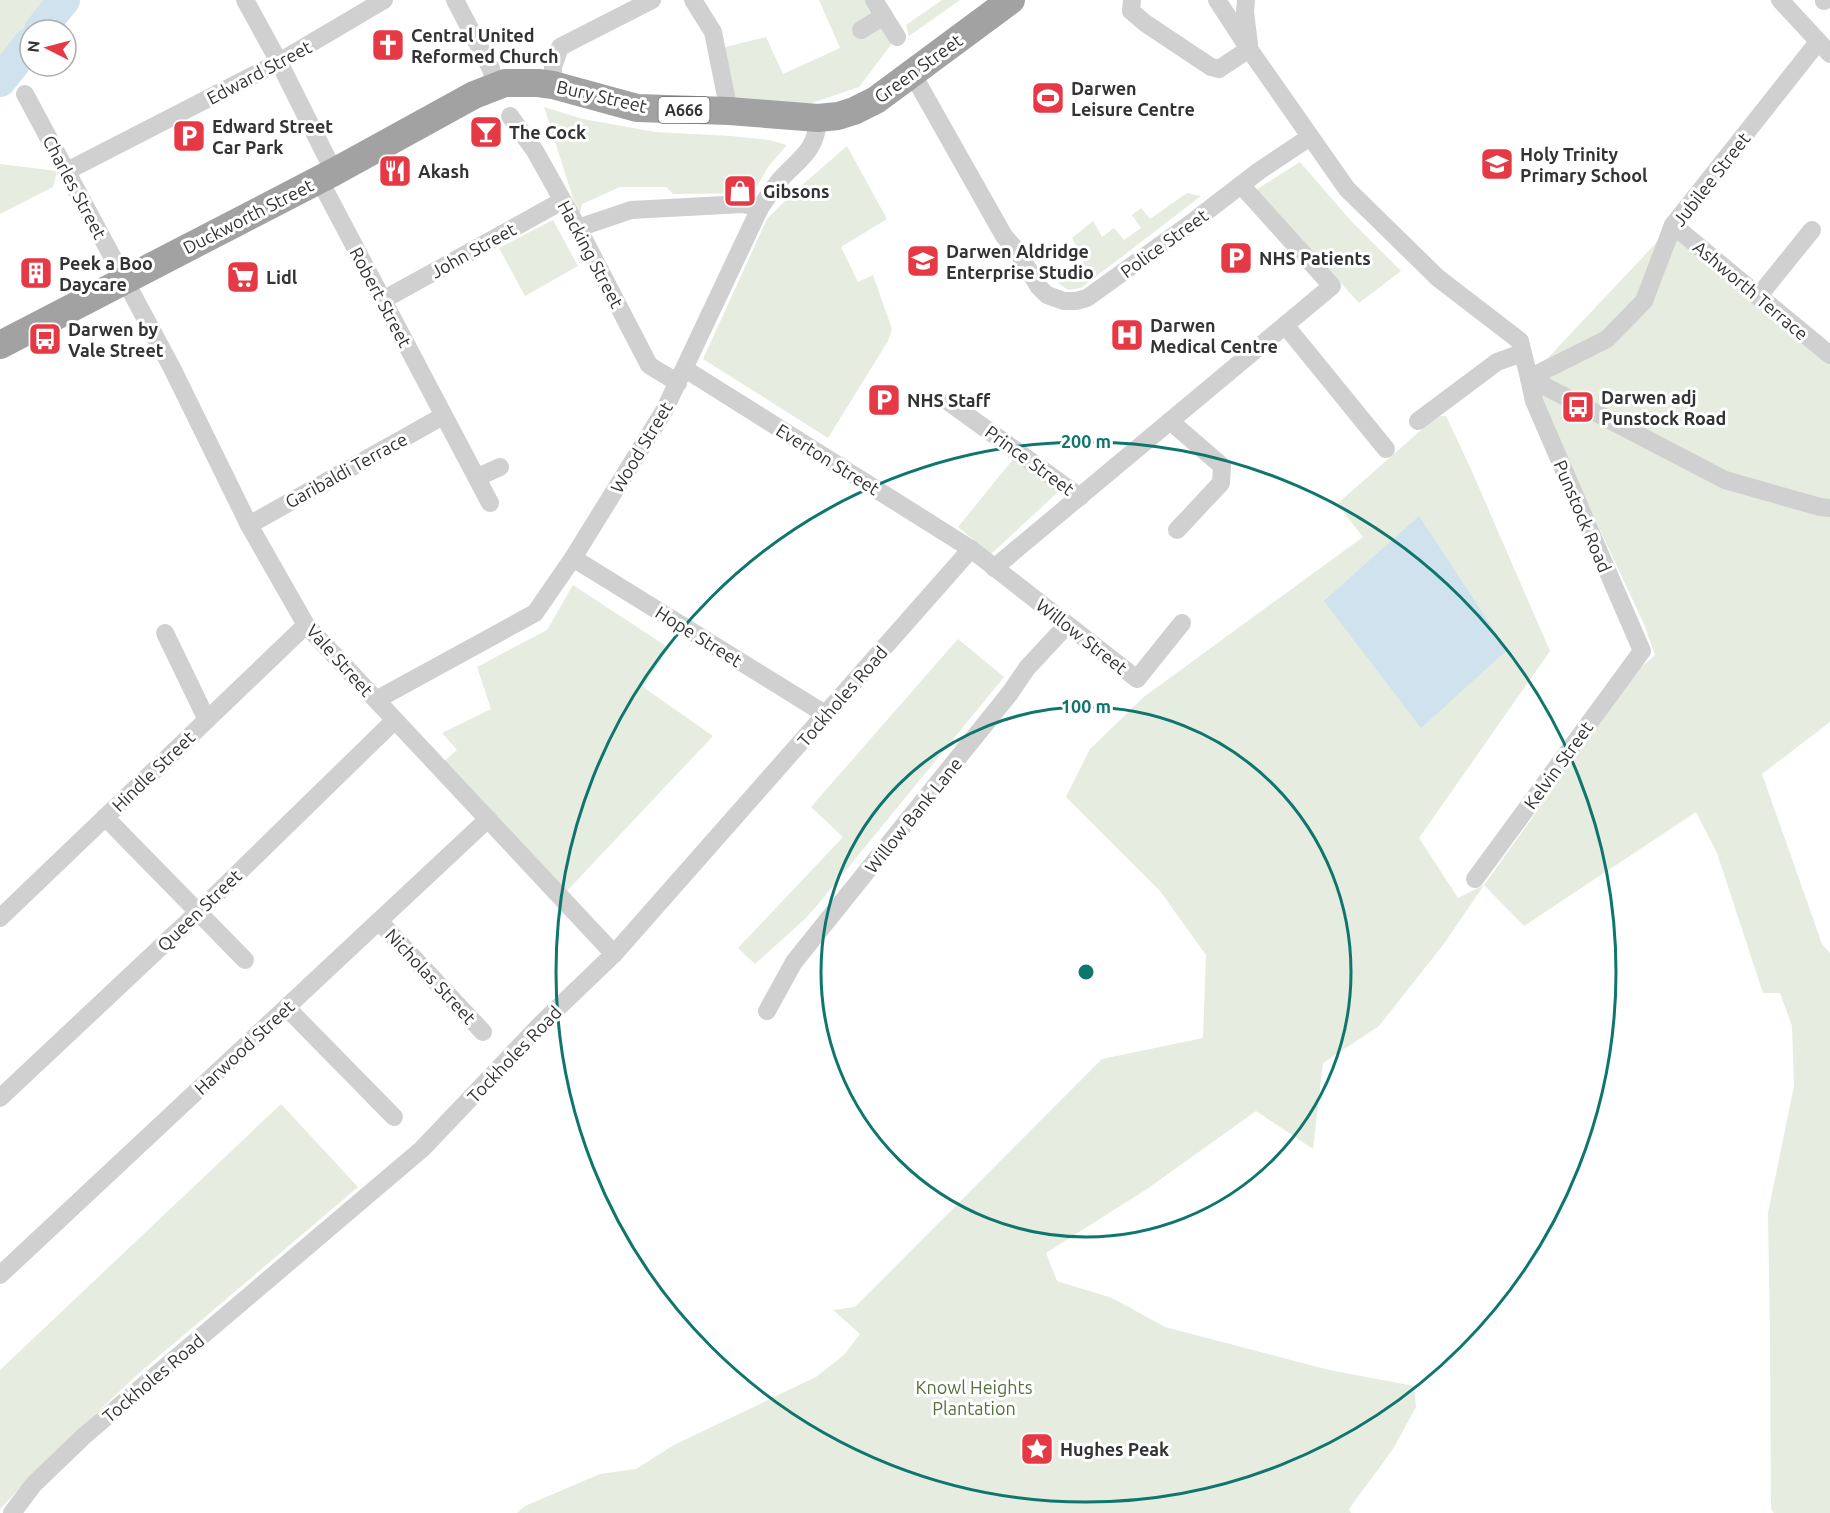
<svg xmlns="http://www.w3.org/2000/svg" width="1830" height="1513" font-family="Ubuntu,sans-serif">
<rect width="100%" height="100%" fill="#fff"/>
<g fill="#e6ecdf">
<polygon points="0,0 56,0 32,30 30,30 30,33 0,72"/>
<polygon points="819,0 874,0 897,37 859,87 812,103 748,102 727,97 717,49 766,37 783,74 840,48"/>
<polygon points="942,0 960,0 909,36 906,25"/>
<polygon points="544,107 583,119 655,132 731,136 769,140 787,145 768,167 753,193 673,194 666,187 620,187 582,204 579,217"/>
<polygon points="847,146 887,219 841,247 858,282 873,275 892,329 888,341 828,438 703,359 767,219 793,193"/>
<polygon points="1300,162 1352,222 1401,271 1359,303 1256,190"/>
<polygon points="0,164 57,171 53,187 0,214"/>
<polygon points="1187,193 1201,196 1081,288 1068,290 1058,283 1084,262 1072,238 1093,221 1102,237 1114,228 1124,240 1141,228 1132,215 1141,208 1150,219"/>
<polygon points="553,220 578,266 525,296 499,248"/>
<polygon points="1673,225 1830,354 1830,722 1762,774 1822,944 1830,953 1830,1513 1774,1513 1771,1509 1770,1331 1768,1213 1794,1086 1792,1026 1780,993 1763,993 1717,853 1696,812 1524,926 1484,885 1443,945 1379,1026 1323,1063 1313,1149 1256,1111 1147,1189 1046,1253 1057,1281 1112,1298 1165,1327 1329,1370 1414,1386 1416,1407 1393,1449 1349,1509 1351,1513 517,1513 525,1506 600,1474 636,1469 674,1445 816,1377 844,1355 860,1334 833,1310 855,1307 1102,1059 1203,1038 1206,955 1160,891 1066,797 1090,749 1145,696 1363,537 1337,504 1437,416 1446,416 1470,467 1550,651 1419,838 1458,898 1484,885 1639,669 1655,655 1644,624 1529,378"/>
<polygon points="1014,458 1058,492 991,554 958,527"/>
<polygon points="573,585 669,648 643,687 713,736 565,893 443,762 457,750 442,733 491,709 477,667 547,630"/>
<polygon points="958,639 1004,677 820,902 806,918 755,964 738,948 843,837 811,807"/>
<polygon points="281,1104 358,1187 139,1373 51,1456 0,1509 0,1370"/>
</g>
<polygon fill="#cfe2ee" points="1419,516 1507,650 1421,728 1324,601"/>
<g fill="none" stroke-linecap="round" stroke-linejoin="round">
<g stroke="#cfe2ee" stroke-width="32">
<polyline points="40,30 64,0"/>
<polyline points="0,81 30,43"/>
</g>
<g stroke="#d0d0d0" stroke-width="18">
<polyline points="245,0 279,62 334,172"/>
<polyline points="455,0 491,69 495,86"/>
<polyline points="693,0 713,32 729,111"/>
<polyline points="874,0 897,37"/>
<polyline points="1132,0 1131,11 1145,23 1211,67 1219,69 1249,49"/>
<polyline points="1217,0 1249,49 1347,189 1438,278 1520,341 1529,378 1725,480 1820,507 1830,508"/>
<polyline points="1246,0 1245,12 1249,44"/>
<polyline points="1780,0 1830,54"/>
<polyline points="1824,1 1826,0"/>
<polyline points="861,30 884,16"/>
<polyline points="912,73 1004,236 1017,251 1039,287 1047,295 1064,301 1076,301 1087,298 1194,221 1259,171 1310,137"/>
<polyline points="553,85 553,67 560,47 652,0"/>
<polyline points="25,94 172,368 249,525 306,625 614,954"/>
<path d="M510,116l25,35 43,77 71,137c10,7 19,11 29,18"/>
<polyline points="67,171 279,62 384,0"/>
<polyline points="319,179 490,503"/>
<polyline points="1673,225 1830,355"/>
<polyline points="578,228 631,210 743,204 760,208"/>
<polyline points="1758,297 1812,230"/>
<polyline points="383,300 562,201"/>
<polyline points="1285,325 1386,449"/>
<polyline points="685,369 971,549 1137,679 1182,623"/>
<polyline points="950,403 1080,497"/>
<polyline points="1170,421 1222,466 1221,483 1177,530"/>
<polyline points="1418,421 1497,362 1522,353"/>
<polyline points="478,477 500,467"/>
<polyline points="249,525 443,416"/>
<polyline points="573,558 825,714"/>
<polyline points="994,568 1332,286 1242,186"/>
<polyline points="165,633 207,720"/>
<path d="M376,700l159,-87 38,-55 91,-147 96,-203c6,-9 12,-18 19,-27 19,-22 38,-29 39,-63"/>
<polyline points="105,817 245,960"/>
<polyline points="1475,879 1642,651 1534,401 1529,378 1607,339 1644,301 1673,225 1818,42"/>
<polyline points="0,918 306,625"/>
<polyline points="379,921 483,1032"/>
<polyline points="287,1008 394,1117"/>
<polyline points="767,1011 794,962 1010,693 1027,668 1067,625"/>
<polyline points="0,1098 198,912 395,720"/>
<polyline points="0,1275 488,819"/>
<polyline points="12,1513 34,1484 84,1436 422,1149 541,1024 614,954 971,549"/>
</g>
<polyline stroke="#a2a2a2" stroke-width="28" points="0,345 334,172 474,95 505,83 538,83 553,85 637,108 729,111 818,118 838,116 854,111 876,100 1011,0"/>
</g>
<g fill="none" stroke="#0f766e" stroke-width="3">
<circle cx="1086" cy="972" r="265"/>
<circle cx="1086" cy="972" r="530"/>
</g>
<defs>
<symbol id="church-square" viewBox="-11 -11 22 22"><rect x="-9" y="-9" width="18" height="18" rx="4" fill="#e63946" stroke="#fff"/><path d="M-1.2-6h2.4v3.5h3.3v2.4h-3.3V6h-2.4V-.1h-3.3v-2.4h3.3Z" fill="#fff"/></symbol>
<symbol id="stadium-square" viewBox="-11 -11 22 22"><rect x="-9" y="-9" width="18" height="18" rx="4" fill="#e63946" stroke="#fff"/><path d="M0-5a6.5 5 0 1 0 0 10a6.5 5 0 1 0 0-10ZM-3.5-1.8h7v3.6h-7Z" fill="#fff"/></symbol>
<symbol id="bar-square" viewBox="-11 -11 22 22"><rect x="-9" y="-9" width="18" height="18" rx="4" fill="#e63946" stroke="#fff"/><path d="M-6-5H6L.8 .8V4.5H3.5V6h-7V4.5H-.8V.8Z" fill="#fff"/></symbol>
<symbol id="parking-square" viewBox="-11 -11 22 22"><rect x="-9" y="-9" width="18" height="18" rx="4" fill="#e63946" stroke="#fff"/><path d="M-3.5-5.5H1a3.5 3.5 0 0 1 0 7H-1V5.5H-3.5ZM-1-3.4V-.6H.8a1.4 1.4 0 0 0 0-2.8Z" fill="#fff"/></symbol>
<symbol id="school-square" viewBox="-11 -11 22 22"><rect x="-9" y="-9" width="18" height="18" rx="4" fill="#e63946" stroke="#fff"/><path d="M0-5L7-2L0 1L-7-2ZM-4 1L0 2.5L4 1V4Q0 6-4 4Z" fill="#fff"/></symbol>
<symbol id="restaurant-square" viewBox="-11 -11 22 22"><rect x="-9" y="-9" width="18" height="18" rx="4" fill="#e63946" stroke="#fff"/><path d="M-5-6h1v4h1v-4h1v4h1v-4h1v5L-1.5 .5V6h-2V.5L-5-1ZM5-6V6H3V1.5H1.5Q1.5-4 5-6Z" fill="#fff"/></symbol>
<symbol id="shop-square" viewBox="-11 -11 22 22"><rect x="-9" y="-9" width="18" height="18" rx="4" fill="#e63946" stroke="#fff"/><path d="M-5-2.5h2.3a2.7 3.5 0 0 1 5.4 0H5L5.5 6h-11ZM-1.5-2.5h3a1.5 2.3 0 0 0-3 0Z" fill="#fff"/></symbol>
<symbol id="building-square" viewBox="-11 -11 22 22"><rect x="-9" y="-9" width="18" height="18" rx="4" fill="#e63946" stroke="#fff"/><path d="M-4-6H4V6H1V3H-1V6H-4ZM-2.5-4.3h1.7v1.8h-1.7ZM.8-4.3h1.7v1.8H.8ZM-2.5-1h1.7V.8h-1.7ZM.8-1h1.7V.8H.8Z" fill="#fff"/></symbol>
<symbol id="supermarket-square" viewBox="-11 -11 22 22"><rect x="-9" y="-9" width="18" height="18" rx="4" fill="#e63946" stroke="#fff"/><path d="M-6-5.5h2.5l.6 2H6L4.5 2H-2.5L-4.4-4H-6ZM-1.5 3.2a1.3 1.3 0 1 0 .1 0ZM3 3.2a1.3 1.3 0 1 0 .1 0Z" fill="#fff"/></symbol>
<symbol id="hospital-square" viewBox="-11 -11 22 22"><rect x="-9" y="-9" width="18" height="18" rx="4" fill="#e63946" stroke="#fff"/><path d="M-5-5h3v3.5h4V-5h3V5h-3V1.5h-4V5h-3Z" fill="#fff"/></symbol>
<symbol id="bus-square" viewBox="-11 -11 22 22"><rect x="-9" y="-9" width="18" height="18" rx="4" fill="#e63946" stroke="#fff"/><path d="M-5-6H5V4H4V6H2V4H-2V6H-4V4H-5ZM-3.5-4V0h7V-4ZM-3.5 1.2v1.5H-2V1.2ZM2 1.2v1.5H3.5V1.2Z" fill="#fff"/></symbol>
<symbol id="sight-square" viewBox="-11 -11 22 22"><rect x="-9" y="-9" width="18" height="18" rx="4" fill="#e63946" stroke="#fff"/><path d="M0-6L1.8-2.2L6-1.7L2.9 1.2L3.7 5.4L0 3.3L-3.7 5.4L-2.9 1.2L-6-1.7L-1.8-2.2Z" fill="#fff"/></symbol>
</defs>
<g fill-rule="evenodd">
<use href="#church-square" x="369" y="26" width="38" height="38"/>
<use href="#stadium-square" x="1029" y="79" width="38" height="38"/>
<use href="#bar-square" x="467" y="113" width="38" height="38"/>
<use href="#parking-square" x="170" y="117" width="38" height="38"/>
<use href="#school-square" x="1478" y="145" width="38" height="38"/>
<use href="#restaurant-square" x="376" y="152" width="38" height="38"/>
<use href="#shop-square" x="721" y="172" width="38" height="38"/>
<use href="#parking-square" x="1217" y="239" width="38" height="38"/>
<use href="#school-square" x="904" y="242" width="38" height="38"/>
<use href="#building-square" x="17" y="254" width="38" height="38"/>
<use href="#supermarket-square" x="224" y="258" width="38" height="38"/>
<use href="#hospital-square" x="1108" y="316" width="38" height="38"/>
<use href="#bus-square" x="26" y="320" width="38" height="38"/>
<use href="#parking-square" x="865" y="381" width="38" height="38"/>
<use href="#bus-square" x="1559" y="388" width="38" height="38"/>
<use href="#sight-square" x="1018" y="1430" width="38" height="38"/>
</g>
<g text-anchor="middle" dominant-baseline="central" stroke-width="6" stroke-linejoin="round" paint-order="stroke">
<rect fill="#fff" stroke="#707070" stroke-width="1.5" x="658.5" y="97" width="51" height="26" rx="4.5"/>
<g font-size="16" font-weight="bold" fill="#333">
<text x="684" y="110">A666</text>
</g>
<g font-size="18" font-weight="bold" fill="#333" stroke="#fff" text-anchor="start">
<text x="411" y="35">Central United<tspan x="411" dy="21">Reformed Church</tspan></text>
<text x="1071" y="88">Darwen<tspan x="1071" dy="21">Leisure Centre</tspan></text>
<text x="212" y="126">Edward Street<tspan x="212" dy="21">Car Park</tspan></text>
<text x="509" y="132">The Cock</text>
<text x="1520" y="154">Holy Trinity<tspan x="1520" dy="21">Primary School</tspan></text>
<text x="418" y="171">Akash</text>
<text x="763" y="191">Gibsons</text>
<text x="946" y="251">Darwen Aldridge<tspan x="946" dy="21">Enterprise Studio</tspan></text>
<text x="1259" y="258">NHS Patients</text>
<text x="59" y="263">Peek a Boo<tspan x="59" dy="21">Daycare</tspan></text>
<text x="266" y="277">Lidl</text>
<text x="1150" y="325">Darwen<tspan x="1150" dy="21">Medical Centre</tspan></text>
<text x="68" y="329">Darwen by<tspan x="68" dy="21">Vale Street</tspan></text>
<text x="1601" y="397">Darwen adj<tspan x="1601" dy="21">Punstock Road</tspan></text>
<text x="907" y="400">NHS Staff</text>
<text x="1060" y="1449">Hughes Peak</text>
</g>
<g font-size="18" fill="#333" stroke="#fff">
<text transform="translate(918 68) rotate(-36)">Green Street</text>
<text transform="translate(259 72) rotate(-28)">Edward Street</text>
<text transform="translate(602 96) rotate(13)">Bury Street</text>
<text transform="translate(1711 179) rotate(-52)">Jubilee Street</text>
<text transform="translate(75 187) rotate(62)">Charles Street</text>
<text transform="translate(248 216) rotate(-27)">Duckworth Street</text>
<text transform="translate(1164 243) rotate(-36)">Police Street</text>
<text transform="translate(473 250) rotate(-29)">John Street</text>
<text transform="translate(591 254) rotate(62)">Hacking Street</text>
<text transform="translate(1751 290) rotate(40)">Ashworth Terrace</text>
<text transform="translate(381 297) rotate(62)">Robert Street</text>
<text transform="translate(641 447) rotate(-59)">Wood Street</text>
<text transform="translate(828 459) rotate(32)">Everton Street</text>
<text transform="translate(1030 460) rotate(36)">Prince Street</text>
<text transform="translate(346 470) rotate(-29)">Garibaldi Terrace</text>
<text transform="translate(1583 516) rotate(67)">Punstock Road</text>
<text transform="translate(699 636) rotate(32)">Hope Street</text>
<text transform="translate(1082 636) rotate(38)">Willow Street</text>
<text transform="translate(340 660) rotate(48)">Vale Street</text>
<text transform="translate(842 696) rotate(-49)">Tockholes Road</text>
<text transform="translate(1558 765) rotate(-54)">Kelvin Street</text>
<text transform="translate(153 771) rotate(-44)">Hindle Street</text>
<text transform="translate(913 815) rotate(-51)">Willow Bank Lane</text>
<text transform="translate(199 910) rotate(-44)">Queen Street</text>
<text transform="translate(431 976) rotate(47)">Nicholas Street</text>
<text transform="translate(244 1047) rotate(-43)">Harwood Street</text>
<text transform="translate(514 1054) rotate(-46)">Tockholes Road</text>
<text transform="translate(153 1378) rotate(-40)">Tockholes Road</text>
</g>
<g font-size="18" fill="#56703f" stroke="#fff">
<text x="974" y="1387">Knowl Heights<tspan x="974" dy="21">Plantation</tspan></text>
</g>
</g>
<circle cx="1086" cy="972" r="9" fill="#0f766e" stroke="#fff" stroke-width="3"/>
<g font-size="18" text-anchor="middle" font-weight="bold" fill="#0f766e" stroke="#fff" stroke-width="6" stroke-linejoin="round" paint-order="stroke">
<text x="1086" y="448">200 m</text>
<text x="1086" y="713">100 m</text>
</g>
<g transform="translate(48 48) rotate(276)"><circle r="28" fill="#ffffff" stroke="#adadad" stroke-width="1.5"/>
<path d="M0-4.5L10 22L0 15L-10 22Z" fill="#e63946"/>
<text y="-9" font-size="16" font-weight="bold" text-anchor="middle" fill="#333333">N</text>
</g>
</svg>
